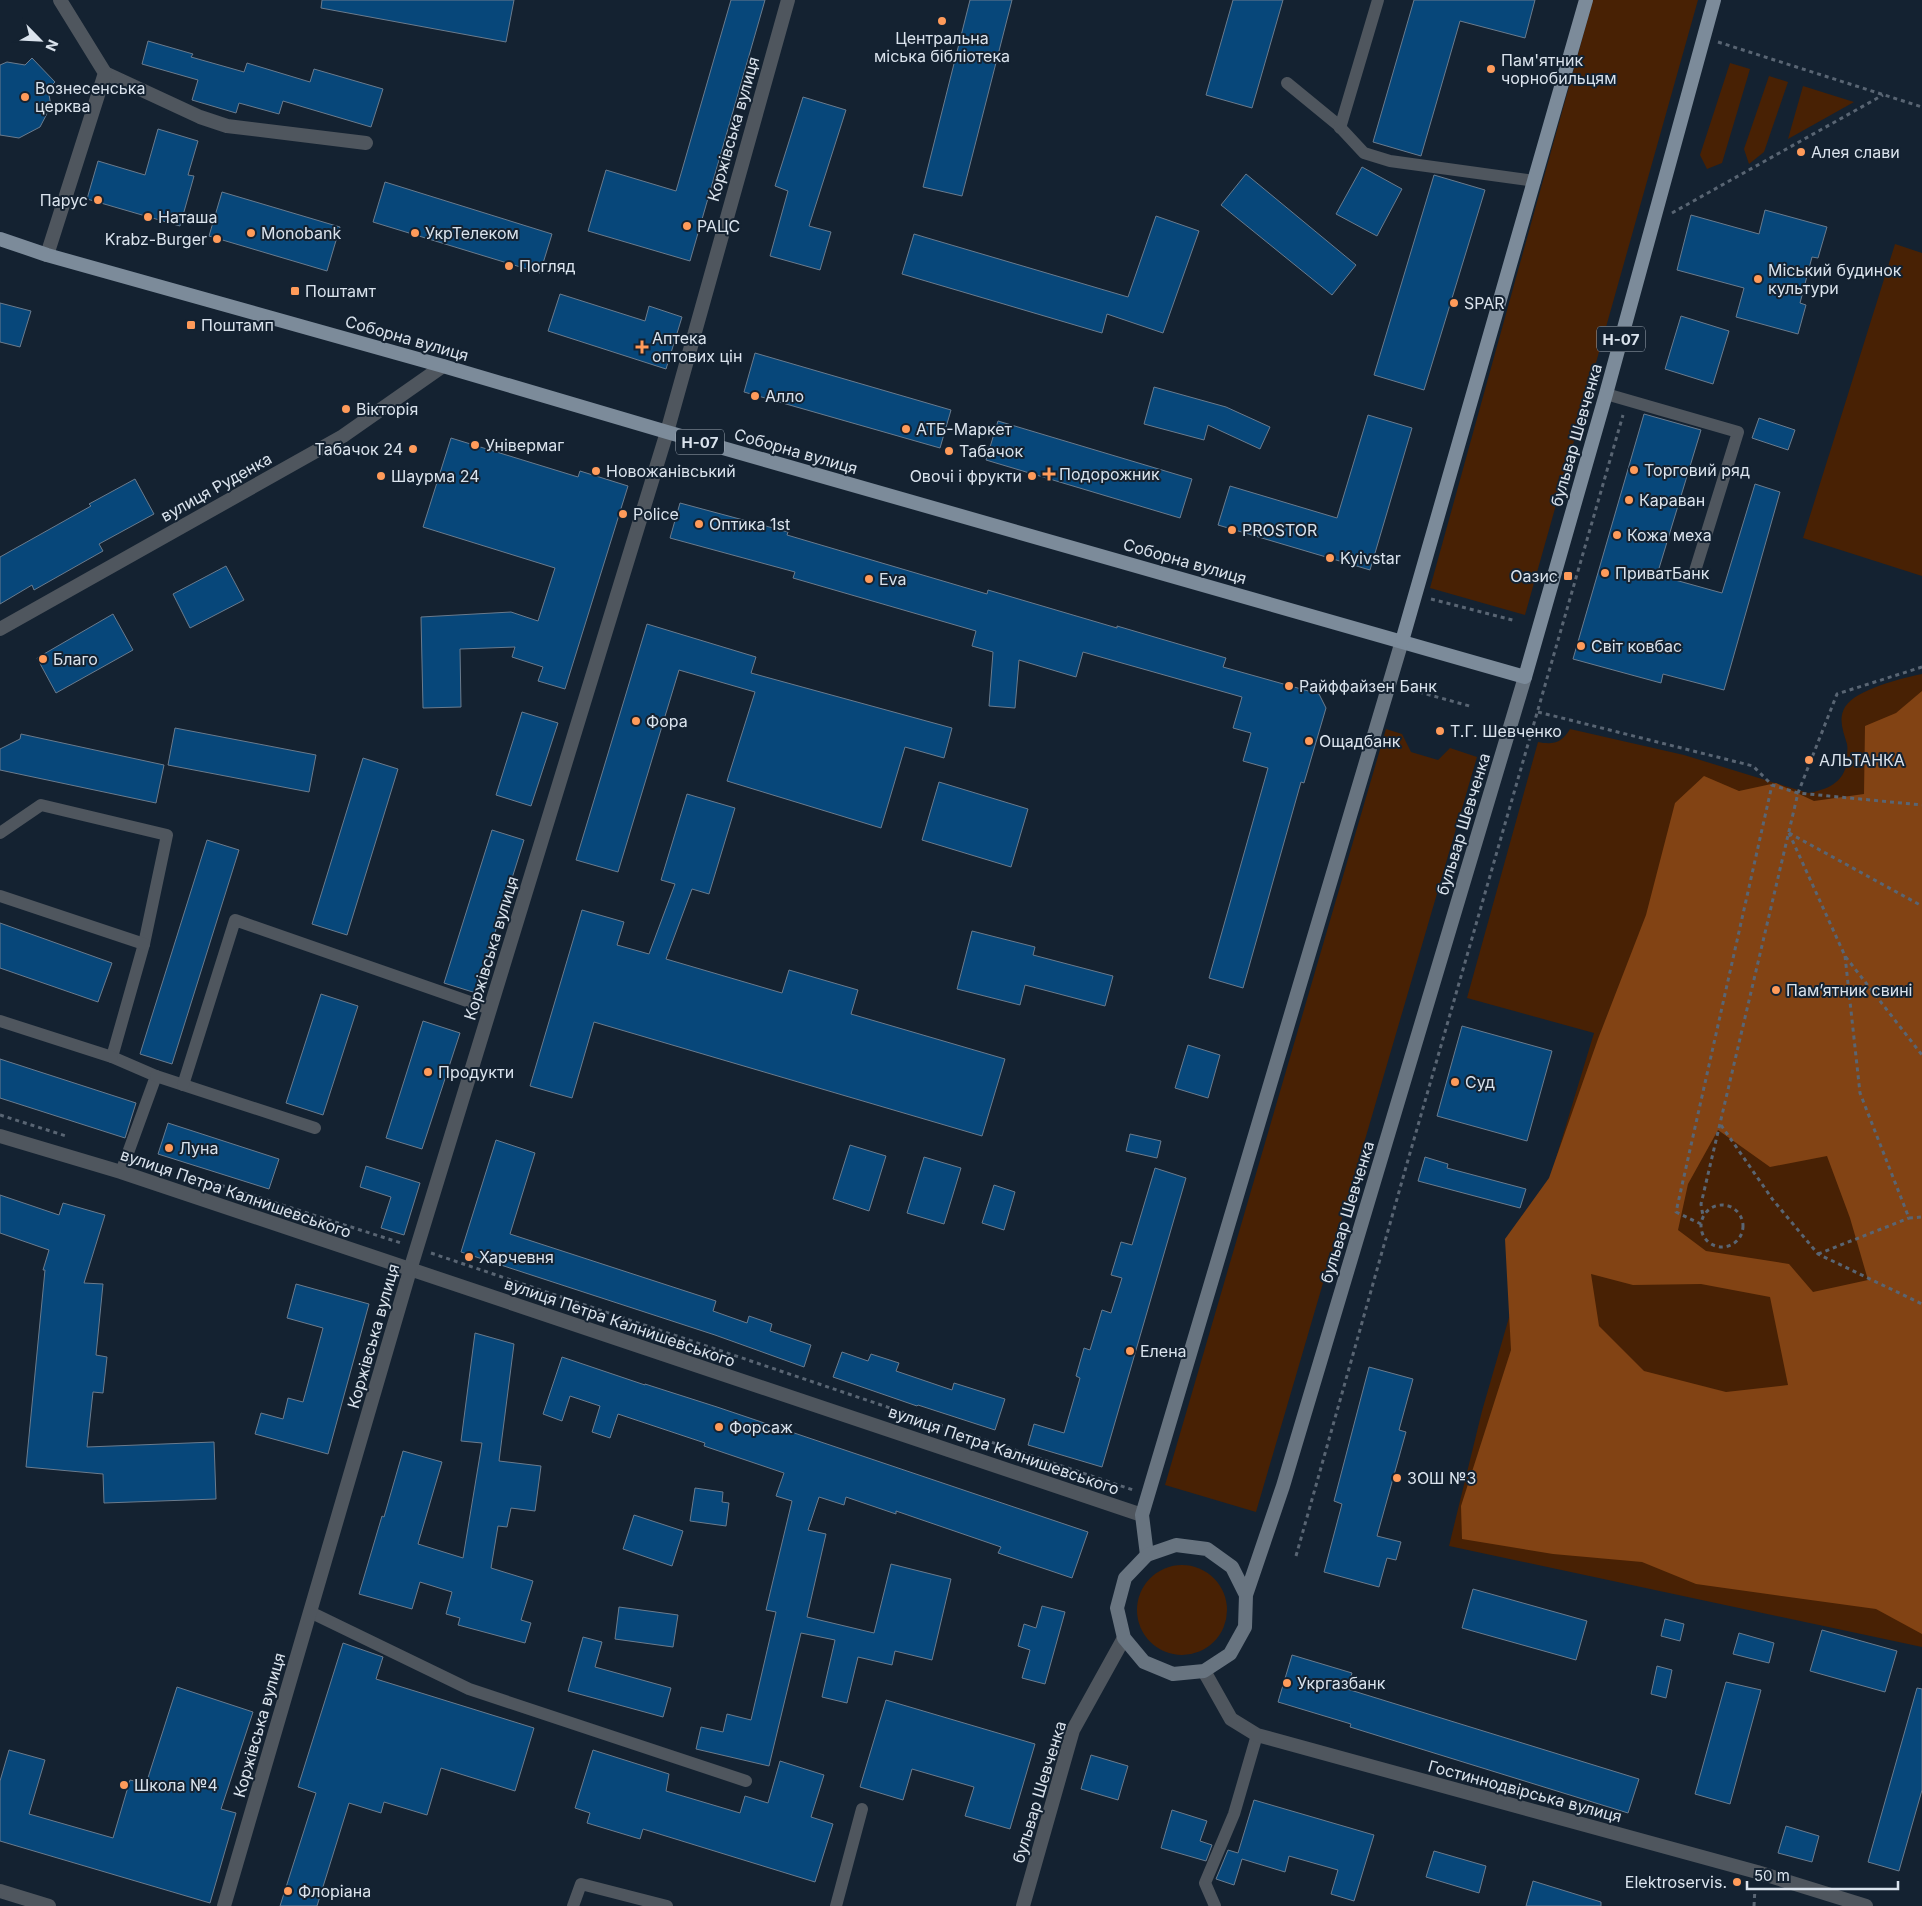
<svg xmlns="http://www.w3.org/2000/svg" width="1922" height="1906" font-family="Inter,sans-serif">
<rect width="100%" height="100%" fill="#142231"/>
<g fill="#482104">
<polygon points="1593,0 1698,0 1525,615 1430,588"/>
<polygon points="1730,63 1750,69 1722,163 1707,169 1700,155"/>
<polygon points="1769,76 1788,82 1764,152 1749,164 1744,149"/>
<polygon points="1803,86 1854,102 1788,139"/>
<polygon points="1895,244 1922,253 1922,576 1803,538"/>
<path d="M1922,674v973l-473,-101 33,-135 54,-187 58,-191 -127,-35 71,-256c15,3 24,1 32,-13l114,26 124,38c19,-3 38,-11 39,-34 0,-5 1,-10 0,-15 -4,-13 -9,-25 -2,-37 11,-18 58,-29 77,-33z"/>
<polygon points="1386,729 1402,734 1411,752 1438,760 1450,748 1477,757 1256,1512 1165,1485"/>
<circle cx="1182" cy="1610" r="45"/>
</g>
<path fill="#824314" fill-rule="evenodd" d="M1922,691v943l-46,-25 -180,-25 -54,-22 -89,-8 -91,-15 -1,-33 50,-156 -6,-111 44,-61 49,-139 48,-124 29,-112 29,-27 35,15 37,-8 38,18 50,-7 1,-68 31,-13zM1718,1130l52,37 57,-11 23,62 18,62 -55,12 -24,-28 -83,-13 -28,-21 10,-46zM1591,1274l42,11 68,-1 69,13 18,88 -62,7 -82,-21 -45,-45z"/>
<g fill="#07477a" stroke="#6a7b8d">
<polygon points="322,0 514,0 506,42 321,8"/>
<polygon points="731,0 765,0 690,261 588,231 606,170 676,191"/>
<polygon points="970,0 1012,0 962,196 923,187"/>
<polygon points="1233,0 1283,0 1252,108 1206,95"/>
<polygon points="1414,0 1535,0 1525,38 1460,21 1421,156 1373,142"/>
<polygon points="148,41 193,54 191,57 244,72 247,63 310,82 314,69 383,89 371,127 283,101 279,114 239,103 236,113 192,100 198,80 142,64"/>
<polygon points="32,58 55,82 48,89 51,106 40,127 19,138 0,135 0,65 7,62 25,65"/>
<polygon points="803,97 846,110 809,226 831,232 820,270 770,256 788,191 775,186"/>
<polygon points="158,129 198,141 188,175 194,176 180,226 87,199 98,161 145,175"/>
<polygon points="1362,167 1402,189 1377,236 1336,214"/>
<polygon points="1246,174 1356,265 1332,295 1221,205"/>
<polygon points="1434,175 1485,190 1424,390 1374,375"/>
<polygon points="385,182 552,234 540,273 373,222"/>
<polygon points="222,192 340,227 327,271 209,236"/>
<polygon points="1765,210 1827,227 1818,258 1812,257 1800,303 1806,305 1798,334 1736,317 1744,288 1677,270 1691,215 1759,234"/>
<polygon points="1156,216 1199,231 1163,333 1107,314 1102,333 902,274 914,234 1128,297"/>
<polygon points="560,294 645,321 649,306 682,317 666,369 548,331"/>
<polygon points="0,303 31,311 20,347 0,342"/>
<polygon points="1681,316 1729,331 1713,384 1665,369"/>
<polygon points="755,353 951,410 940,448 744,392"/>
<polygon points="1154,387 1226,407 1270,427 1260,449 1208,425 1204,440 1144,424"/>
<polygon points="1644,414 1701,430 1657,575 1722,593 1755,484 1780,492 1724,690 1663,674 1661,683 1573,659"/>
<polygon points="1368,415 1412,428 1370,570 1218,525 1230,486 1337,518"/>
<polygon points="1759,418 1795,430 1788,450 1752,438"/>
<polygon points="998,421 1192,479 1180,518 986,460"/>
<polygon points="451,438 578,477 580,471 628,486 565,689 538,681 543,667 512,657 515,647 460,649 461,707 423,708 421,617 511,612 538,621 555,568 423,527"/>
<polygon points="135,479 154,514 99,544 103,551 34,590 32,585 0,604 0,557 91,506 89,504"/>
<polygon points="680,503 788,532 787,535 987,594 988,590 1117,628 1117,626 1226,658 1223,667 1319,694 1326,708 1304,783 1301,782 1243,988 1209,978 1268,768 1243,761 1251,733 1233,728 1242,697 1083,652 1076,677 1019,660 1015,708 989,706 993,652 972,646 976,631 793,578 795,572 670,538"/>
<polygon points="226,566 244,600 190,628 173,594"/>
<polygon points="113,614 133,650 56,693 37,658"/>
<polygon points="647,624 756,657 751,673 952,728 944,758 905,747 881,828 727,781 755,692 679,670 618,872 576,860"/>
<polygon points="522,712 558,723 531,806 496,795"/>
<polygon points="175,728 316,755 309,792 168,765"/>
<polygon points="21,734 164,765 156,803 0,770 0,749 20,739"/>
<polygon points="363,758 398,769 347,935 312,924"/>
<polygon points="939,782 1028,809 1011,867 922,840"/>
<polygon points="687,794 735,808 709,894 692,889 666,959 782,993 789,970 858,990 851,1014 1005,1059 982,1136 594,1022 572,1098 530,1086 582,910 624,922 617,945 649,954 675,884 661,880"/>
<polygon points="492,830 524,840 476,993 444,983"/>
<polygon points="207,840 239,850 172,1064 140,1054"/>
<polygon points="0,923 112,963 98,1002 0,968"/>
<polygon points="972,931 1035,947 1033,955 1113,976 1105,1006 1025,985 1020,1005 957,989"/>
<polygon points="321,994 358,1006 323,1115 286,1103"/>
<polygon points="423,1021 460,1033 422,1149 386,1138"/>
<polygon points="1462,1026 1552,1051 1527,1141 1437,1116"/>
<polygon points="1188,1045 1220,1055 1208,1098 1175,1088"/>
<polygon points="0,1059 136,1103 125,1138 0,1098"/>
<polygon points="168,1123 279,1159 269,1189 158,1154"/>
<polygon points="1130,1134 1161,1141 1157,1158 1126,1151"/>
<polygon points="496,1140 535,1153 510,1234 716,1301 713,1311 747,1323 749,1316 772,1324 770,1331 811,1345 804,1367 715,1335 461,1252"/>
<polygon points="850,1145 886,1156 869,1211 833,1199"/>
<polygon points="924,1157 961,1168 944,1224 907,1213"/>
<polygon points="1425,1157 1448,1164 1447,1168 1526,1189 1520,1208 1418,1181"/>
<polygon points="366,1166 420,1183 404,1235 381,1228 391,1197 360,1187"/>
<polygon points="1155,1168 1186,1178 1102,1467 1028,1445 1034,1424 1064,1433 1080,1378 1076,1376 1084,1348 1090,1350 1102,1310 1111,1313 1122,1278 1111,1275 1121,1242 1132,1245"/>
<polygon points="994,1185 1015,1192 1004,1230 982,1223"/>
<polygon points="0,1195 59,1215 63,1203 105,1215 84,1283 103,1284 96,1355 107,1357 103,1393 93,1392 87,1447 214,1442 216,1499 104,1503 103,1474 26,1467 45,1270 43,1270 49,1250 0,1233"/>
<polygon points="296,1284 369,1304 328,1454 255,1434 261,1413 283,1419 288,1398 303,1402 323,1328 287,1318"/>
<polygon points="475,1333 514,1344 499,1461 541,1466 535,1511 511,1508 507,1527 498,1526 491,1568 533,1581 521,1620 531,1623 525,1643 458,1625 460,1618 446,1614 452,1592 420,1582 412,1609 359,1594 382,1516 384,1517 403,1451 442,1462 418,1544 463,1558 482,1443 461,1441"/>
<polygon points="842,1352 868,1361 871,1354 899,1363 896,1371 952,1390 954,1383 1005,1399 995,1430 918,1405 917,1406 833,1377"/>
<polygon points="562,1357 645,1385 645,1384 717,1407 1088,1532 1072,1578 998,1553 1001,1547 896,1511 896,1514 846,1497 844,1505 819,1497 808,1530 826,1534 807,1617 874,1633 891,1564 951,1579 932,1660 895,1651 892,1665 858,1657 847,1703 822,1697 835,1640 801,1633 769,1766 696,1749 701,1727 723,1732 727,1714 751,1720 776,1612 766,1610 792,1501 776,1496 784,1473 704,1446 705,1443 618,1414 610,1438 592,1432 600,1406 570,1396 562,1421 543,1414"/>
<polygon points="1369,1367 1413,1379 1399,1430 1406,1432 1377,1536 1401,1542 1396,1560 1387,1558 1379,1587 1324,1572 1342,1504 1334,1501"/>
<polygon points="695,1488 723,1492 722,1502 729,1503 726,1526 690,1521"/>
<polygon points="634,1515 683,1531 672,1566 623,1549"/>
<polygon points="1473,1589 1587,1621 1576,1660 1462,1628"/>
<polygon points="1042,1606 1065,1612 1045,1684 1022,1678 1030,1650 1018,1646 1024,1624 1036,1628"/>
<polygon points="619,1607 678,1615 673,1647 615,1639"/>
<polygon points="1665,1619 1684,1624 1680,1641 1661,1636"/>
<polygon points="1822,1630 1897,1651 1885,1692 1810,1671"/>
<polygon points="1739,1633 1774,1643 1769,1663 1733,1654"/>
<polygon points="583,1637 602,1642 595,1667 671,1688 663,1717 568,1691"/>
<polygon points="343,1643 383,1657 376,1679 534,1728 515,1791 441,1768 427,1815 384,1802 381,1813 349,1803 317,1906 280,1906 316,1793 298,1787"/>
<polygon points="1292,1655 1352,1673 1347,1689 1639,1779 1628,1813 1350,1727 1351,1724 1278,1702"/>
<polygon points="1657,1666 1672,1670 1666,1698 1651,1694"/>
<polygon points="1726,1682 1761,1690 1730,1804 1695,1794"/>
<polygon points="177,1687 253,1712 221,1809 236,1813 210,1903 0,1841 0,1781 9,1750 45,1760 29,1814 113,1838 130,1780 146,1784"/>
<polygon points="1917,1688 1922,1689 1922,1790 1899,1871 1868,1862"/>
<polygon points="886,1700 1035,1744 1010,1829 965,1816 974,1787 912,1769 903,1800 860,1787"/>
<polygon points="593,1750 669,1774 666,1791 740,1813 745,1796 768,1803 780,1761 824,1775 811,1817 833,1824 815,1882 643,1829 640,1839 587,1823 590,1813 575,1808"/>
<polygon points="1091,1755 1128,1766 1118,1800 1081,1789"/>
<polygon points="1254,1800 1374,1835 1354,1901 1331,1894 1338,1870 1289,1856 1285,1872 1242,1859 1234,1885 1216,1879 1228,1850 1238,1853"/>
<polygon points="1172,1810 1207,1821 1200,1841 1212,1845 1206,1861 1161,1848"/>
<polygon points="1786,1826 1819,1836 1812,1862 1778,1853"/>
<polygon points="1434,1851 1486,1866 1479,1893 1426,1877"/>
<polygon points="1533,1881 1601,1902 1601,1906 1526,1906"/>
</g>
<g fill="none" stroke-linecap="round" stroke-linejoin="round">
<g stroke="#596573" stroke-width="3" stroke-dasharray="4 4" stroke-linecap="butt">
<polyline points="1718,42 1922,107"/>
<polyline points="1672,213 1883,95"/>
<polyline points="1431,599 1516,621"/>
<polyline points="1922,667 1837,694 1798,793 1922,805"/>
<polyline points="1419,692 1473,707"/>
<polyline points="1538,712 1753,766 1772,785 1798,793 1701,1204 1703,1216"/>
<polyline points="1789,833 1845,956 1922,1055"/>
<polyline points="1789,833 1922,906"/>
<polyline points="1845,956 1860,1093 1909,1218 1922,1217"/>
<polyline points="0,1115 66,1136"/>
<polyline points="1721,1125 1773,1200 1818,1254 1922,1304"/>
<polyline points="198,1178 401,1243"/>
<circle cx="1722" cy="1226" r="21"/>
<polyline points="1701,1224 1676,1212 1772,785"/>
<polyline points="431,1253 1133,1490"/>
<polyline points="1818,1254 1909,1218"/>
<polyline points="1296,1556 1408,1160 1623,415"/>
<polyline points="1754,1906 1755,1888"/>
</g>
<g stroke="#4f565e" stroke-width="12">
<polyline points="1287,83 1337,124 1364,153 1390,161 1535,181"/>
<polyline points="1340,128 1378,0"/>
<polyline points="1606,394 1738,432 1695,571"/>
<polyline points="0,833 41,805 167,835 144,944 112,1057 156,1076 121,1172"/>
<polyline points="0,896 144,944"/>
<polyline points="0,1021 112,1057"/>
<polyline points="156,1076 315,1128"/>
<polyline points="183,1085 235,920 490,1009"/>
<polyline points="310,1612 469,1689 746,1781"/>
<polyline points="573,1906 581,1884 667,1906"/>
<polyline points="836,1906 862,1809"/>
<polyline points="1215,1906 1205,1883 1234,1814 1257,1735"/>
</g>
<g stroke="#4f565e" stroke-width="14">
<polyline points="105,73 200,117 227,126 366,143"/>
<polyline points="0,629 343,436 443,366"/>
<polyline points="0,1136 121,1172 1142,1515"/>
<polyline points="1204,1671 1231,1719 1257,1735 1757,1872 1866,1906"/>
<polyline points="0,1891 49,1906"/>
<polyline points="1023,1906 1073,1730 1124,1638"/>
</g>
<g stroke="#4f565e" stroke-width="14">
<polyline points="47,255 105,73 60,0"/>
<polyline points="224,1906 410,1270 667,432 788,0"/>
</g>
<g stroke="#687480" stroke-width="14">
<polyline points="1147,1555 1142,1515 1402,641"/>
<polyline points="1246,1595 1232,1567 1207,1549 1176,1545 1147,1555 1125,1578 1117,1608 1124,1638 1144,1662 1173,1674 1204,1671 1230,1654 1245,1627 1246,1595 1283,1486 1525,677"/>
</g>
<g stroke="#7c8b9a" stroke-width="14">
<polyline points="0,239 47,255 443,366 667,432 1525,677 1606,394 1714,0"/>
<polyline points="1402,641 1586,0"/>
</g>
</g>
<g fill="#ff9b5a" stroke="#142231" stroke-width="2">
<circle cx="942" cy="21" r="5"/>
<circle cx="1491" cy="69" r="5"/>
<circle cx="25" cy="97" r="5"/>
<circle cx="1801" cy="152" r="5"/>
<circle cx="98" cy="200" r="5"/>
<circle cx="148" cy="217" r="5"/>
<circle cx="687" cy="226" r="5"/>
<circle cx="251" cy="233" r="5"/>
<circle cx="415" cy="233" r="5"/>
<circle cx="217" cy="239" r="5"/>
<circle cx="509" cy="266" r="5"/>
<circle cx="1758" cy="279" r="5"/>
<rect x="290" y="286" width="10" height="10" rx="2.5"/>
<circle cx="1454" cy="303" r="5"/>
<rect x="186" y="320" width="10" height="10" rx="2.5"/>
<path d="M639.5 339.5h5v5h5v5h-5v5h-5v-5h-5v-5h5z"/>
<circle cx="755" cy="396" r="5"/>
<circle cx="346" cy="409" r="5"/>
<circle cx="906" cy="429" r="5"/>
<circle cx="475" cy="445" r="5"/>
<circle cx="413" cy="449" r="5"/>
<circle cx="949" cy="451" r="5"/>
<circle cx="1634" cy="470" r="5"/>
<circle cx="596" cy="471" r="5"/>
<path d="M1046.5 466.5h5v5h5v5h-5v5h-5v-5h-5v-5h5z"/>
<circle cx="381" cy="476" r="5"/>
<circle cx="1032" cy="476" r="5"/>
<circle cx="1629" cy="500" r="5"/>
<circle cx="623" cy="514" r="5"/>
<circle cx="699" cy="524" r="5"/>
<circle cx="1232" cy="530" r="5"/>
<circle cx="1617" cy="535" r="5"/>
<circle cx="1330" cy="558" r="5"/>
<circle cx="1605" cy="573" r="5"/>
<rect x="1563" y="571" width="10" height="10" rx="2.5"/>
<circle cx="869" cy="579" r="5"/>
<circle cx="1581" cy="646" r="5"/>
<circle cx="43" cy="659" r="5"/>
<circle cx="1289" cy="686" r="5"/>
<circle cx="636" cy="721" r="5"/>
<circle cx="1440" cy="731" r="5"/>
<circle cx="1309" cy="741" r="5"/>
<circle cx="1809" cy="760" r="5"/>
<circle cx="1776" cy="990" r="5"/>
<circle cx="428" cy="1072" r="5"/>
<circle cx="1455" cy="1082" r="5"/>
<circle cx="169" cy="1148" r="5"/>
<circle cx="469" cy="1257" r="5"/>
<circle cx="1130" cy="1351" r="5"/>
<circle cx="719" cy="1427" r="5"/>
<circle cx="1397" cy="1478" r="5"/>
<circle cx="1287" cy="1683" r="5"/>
<circle cx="124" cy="1785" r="5"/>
<circle cx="1737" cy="1882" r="5"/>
<circle cx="288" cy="1891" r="5"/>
</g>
<g text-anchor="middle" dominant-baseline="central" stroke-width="4" stroke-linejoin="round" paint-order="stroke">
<g fill="#142231" stroke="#9fa9b5" stroke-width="1">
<rect x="1597" y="326.5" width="48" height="25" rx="4"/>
<rect x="676" y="429.5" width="48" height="25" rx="4"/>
</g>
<g font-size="15" font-weight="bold" fill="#dae3ed">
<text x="1621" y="339">Н-07</text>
<text x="700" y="442">Н-07</text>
</g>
<g font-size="16" fill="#dae3ed" stroke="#142231" text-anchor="start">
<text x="942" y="38" text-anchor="middle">Центральна<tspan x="942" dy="18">міська бібліотека</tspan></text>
<text x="1501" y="60">Пам'ятник<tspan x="1501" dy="18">чорнобильцям</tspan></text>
<text x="35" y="88">Вознесенська<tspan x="35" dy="18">церква</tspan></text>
<text x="1811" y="152">Алея слави</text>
<text x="88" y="200" text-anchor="end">Парус</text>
<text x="158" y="217">Наташа</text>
<text x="697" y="226">РАЦС</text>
<text x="261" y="233">Monobank</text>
<text x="425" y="233">УкрТелеком</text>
<text x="207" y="239" text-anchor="end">Krabz-Burger</text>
<text x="519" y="266">Погляд</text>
<text x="1768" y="270">Міський будинок<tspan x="1768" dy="18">культури</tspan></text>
<text x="305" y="291">Поштамт</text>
<text x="1464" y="303">SPAR</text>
<text x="201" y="325">Поштамп</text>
<text x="652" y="338">Аптека<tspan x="652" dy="18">оптових цін</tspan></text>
<text x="765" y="396">Алло</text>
<text x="356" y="409">Вікторія</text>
<text x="916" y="429">АТБ-Маркет</text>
<text x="485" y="445">Універмаг</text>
<text x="403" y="449" text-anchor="end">Табачок 24</text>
<text x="959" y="451">Табачок</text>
<text x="1644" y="470">Торговий ряд</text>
<text x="606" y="471">Новожанівський</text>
<text x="1059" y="474">Подорожник</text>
<text x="391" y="476">Шаурма 24</text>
<text x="1022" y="476" text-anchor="end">Овочі і фрукти</text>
<text x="1639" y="500">Караван</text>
<text x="633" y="514">Police</text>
<text x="709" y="524">Оптика 1st</text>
<text x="1242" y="530">PROSTOR</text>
<text x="1627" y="535">Кожа меха</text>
<text x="1340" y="558">Kyivstar</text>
<text x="1615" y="573">ПриватБанк</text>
<text x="1558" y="576" text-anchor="end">Оазис</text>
<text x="879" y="579">Eva</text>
<text x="1591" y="646">Світ ковбас</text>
<text x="53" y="659">Благо</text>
<text x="1299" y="686">Райффайзен Банк</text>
<text x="646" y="721">Фора</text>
<text x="1450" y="731">Т.Г. Шевченко</text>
<text x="1319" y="741">Ощадбанк</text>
<text x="1819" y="760">АЛЬТАНКА</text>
<text x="1786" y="990">Памʼятник свині</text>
<text x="438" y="1072">Продукти</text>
<text x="1465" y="1082">Суд</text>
<text x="179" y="1148">Луна</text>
<text x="479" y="1257">Харчевня</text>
<text x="1140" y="1351">Елена</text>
<text x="729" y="1427">Форсаж</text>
<text x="1407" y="1478">ЗОШ №3</text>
<text x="1297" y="1683">Укргазбанк</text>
<text x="134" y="1785">Школа №4</text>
<text x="1727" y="1882" text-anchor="end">Elektroservis.</text>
<text x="298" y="1891">Флоріана</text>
</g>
<g font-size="16" fill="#dae3ed" stroke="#142231">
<text transform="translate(733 129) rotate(-74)">Коржівська вулиця</text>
<text transform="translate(407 338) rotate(16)">Соборна вулиця</text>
<text transform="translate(1576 435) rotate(-74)">бульвар Шевченка</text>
<text transform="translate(796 451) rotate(16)">Соборна вулиця</text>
<text transform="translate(216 487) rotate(-29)">вулиця Руденка</text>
<text transform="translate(1185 561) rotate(16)">Соборна вулиця</text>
<text transform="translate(1463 824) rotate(-73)">бульвар Шевченка</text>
<text transform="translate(491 948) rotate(-73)">Коржівська вулиця</text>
<text transform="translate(236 1193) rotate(19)">вулиця Петра Калнишевського</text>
<text transform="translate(1347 1212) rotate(-73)">бульвар Шевченка</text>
<text transform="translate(620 1322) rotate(19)">вулиця Петра Калнишевського</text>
<text transform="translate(373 1336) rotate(-74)">Коржівська вулиця</text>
<text transform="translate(1004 1450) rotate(19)">вулиця Петра Калнишевського</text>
<text transform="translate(259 1725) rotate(-74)">Коржівська вулиця</text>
<text transform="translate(1525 1791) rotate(15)">Гостиннодвірська вулиця</text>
<text transform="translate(1039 1792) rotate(-73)">бульвар Шевченка</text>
</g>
</g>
<g transform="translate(40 40) rotate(114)" stroke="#142231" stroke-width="4" paint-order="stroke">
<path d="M0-4L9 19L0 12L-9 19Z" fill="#dae3ed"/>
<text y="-8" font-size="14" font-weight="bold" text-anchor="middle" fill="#dae3ed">N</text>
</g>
<path d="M1747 1881v8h151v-8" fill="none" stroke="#dae3ed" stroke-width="2.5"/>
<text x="1754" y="1881" font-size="15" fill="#dae3ed" stroke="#142231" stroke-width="4" paint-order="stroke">50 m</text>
</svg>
